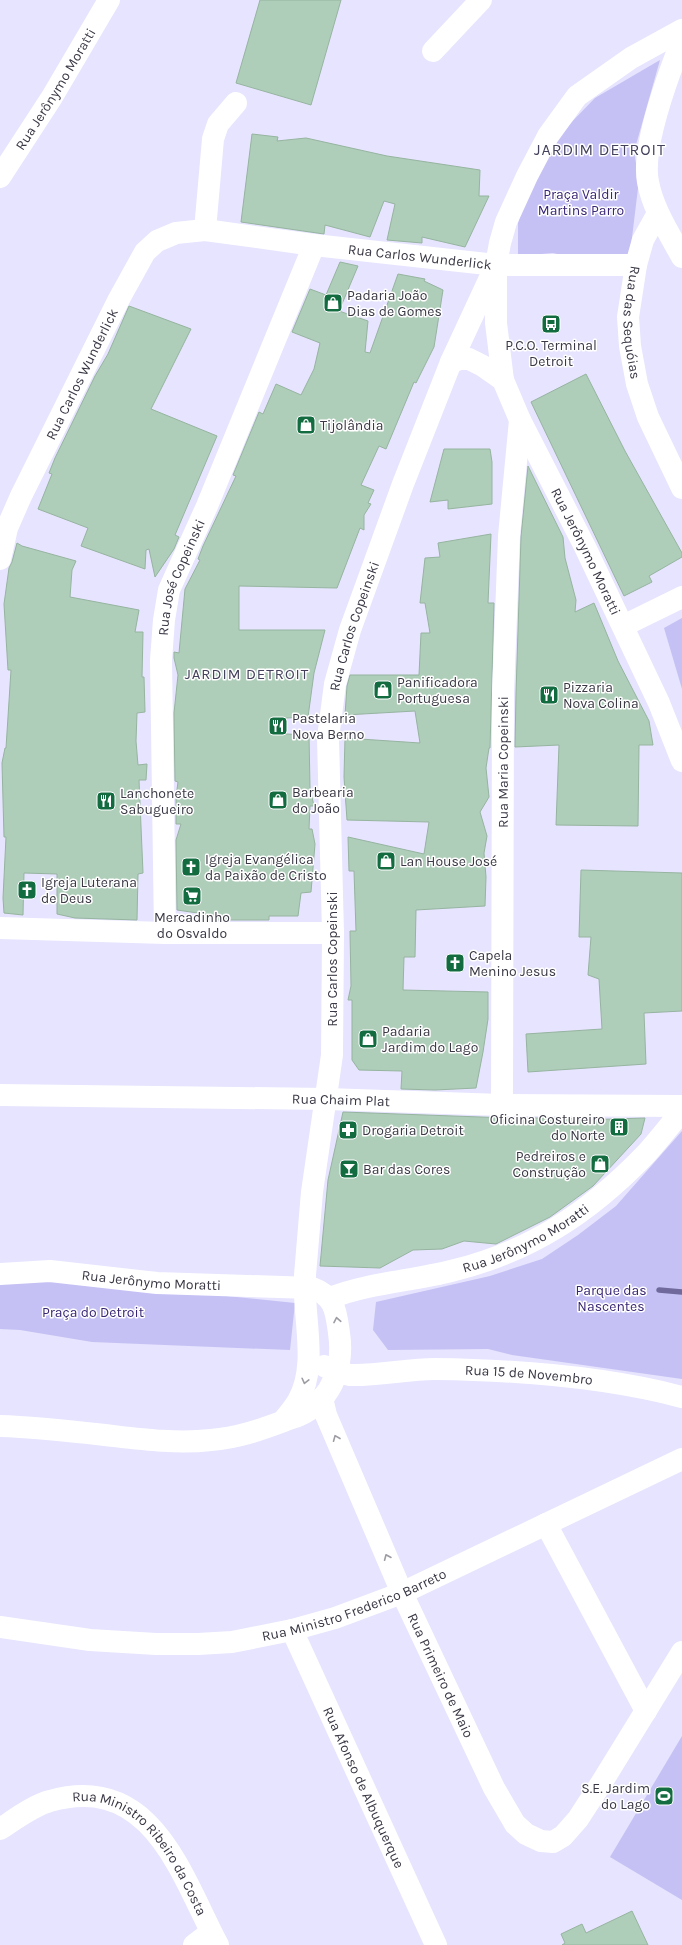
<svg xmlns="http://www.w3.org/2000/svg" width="682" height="1945" font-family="Karla,sans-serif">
<rect width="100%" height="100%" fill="#e6e4fe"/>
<g fill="#c5c1f4">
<polygon points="660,60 634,152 639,180 630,254 583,260 553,253 518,256 518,223 534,170 562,132 595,98"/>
<polygon points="682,618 682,689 664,628"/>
<polygon points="682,1131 682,1379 512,1355 488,1349 388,1350 373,1330 376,1302 490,1276 542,1259 578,1235 616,1206"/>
<polygon points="70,1280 295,1303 290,1350 92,1342 20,1330 0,1329 0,1282"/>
<polygon points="682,1736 682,1900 610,1857"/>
</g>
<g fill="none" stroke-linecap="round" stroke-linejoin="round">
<polyline stroke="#706a9c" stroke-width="5.5" points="659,1290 682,1292"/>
</g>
<g fill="#afceb9" stroke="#96b4a0">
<polygon points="260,0 341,0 311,105 236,83"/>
<polygon points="252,134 278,137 277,141 306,138 387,156 480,170 479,196 489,196 465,247 422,237 422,243 387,240 395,204 384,201 370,237 325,225 324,234 241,222"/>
<polygon points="340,262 358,266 339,311 368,321 365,352 370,353 398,274 425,279 424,281 443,290 434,347 416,383 414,382 386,449 379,446 361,485 374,490 368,503 371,504 364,515 364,530 360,528 337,588 239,586 239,630 325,630 314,673 308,717 286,718 286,734 309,735 310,788 314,806 310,806 309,829 312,829 315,844 311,892 301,893 298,916 269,916 269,920 212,920 211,915 177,910 176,840 181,824 176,824 176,797 178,782 175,781 174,713 178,675 174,658 174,652 179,653 185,589 200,560 198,559 203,546 236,476 233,475 259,412 263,414 276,384 301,395 314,369 320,343 292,332 310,289 326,295"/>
<polygon points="129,306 191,329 151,409 217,436 175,535 179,537 174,549 155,577 149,549 146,550 145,569 81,546 88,528 38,509 52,474 49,473 55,458 95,376 108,354"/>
<polygon points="586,374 625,451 682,553 682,557 649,576 652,582 624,596 531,402"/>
<polygon points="444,449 490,449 492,462 492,504 448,509 448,500 430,502"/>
<polygon points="528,466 563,537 565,558 576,600 575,612 594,603 618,661 649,721 653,745 639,745 638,826 556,825 559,745 515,747 516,693 521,537"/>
<polygon points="491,534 488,603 494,603 490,748 489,748 486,768 489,797 480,812 487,836 484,853 486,877 485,906 416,910 415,957 404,957 403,990 488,992 488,1019 483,1052 476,1088 435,1090 401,1089 402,1071 359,1070 352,1060 352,1000 348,1000 351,986 350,931 356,931 354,871 349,871 348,837 424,854 429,822 347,820 344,777 345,738 420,743 415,711 345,715 347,686 350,675 419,675 421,633 430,633 425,603 420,603 425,558 440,557 438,543"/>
<polygon points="17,543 22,546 76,561 72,570 70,597 139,610 135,632 143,632 142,677 144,677 145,712 137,713 136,741 138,765 147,764 146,780 139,780 143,873 138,874 137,920 75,918 57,914 57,874 24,873 23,915 4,913 3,898 6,837 4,837 2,763 5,748 6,748 11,670 8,670 4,604 9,568 12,562"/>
<polygon points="581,870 682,873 682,1011 644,1013 646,1064 528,1072 526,1034 602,1029 599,979 588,975 591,937 579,937"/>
<polygon points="343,1112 508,1118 568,1118 580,1120 645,1118 641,1134 593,1186 550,1217 496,1244 464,1241 442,1249 413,1250 380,1268 320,1266 328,1180"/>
<polygon points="632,1911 648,1945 562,1945 565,1943 561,1934 582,1924 586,1933"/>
</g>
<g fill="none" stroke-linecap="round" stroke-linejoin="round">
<g stroke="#fff" stroke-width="22">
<path d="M682,40c-13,33 -41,107 -34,142 5,27 21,51 34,75"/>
<polyline points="433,51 481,0"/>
<path id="s1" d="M0,177l52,-80 57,-97"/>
<path id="s2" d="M658,213l-15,27 -7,25 -8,52 2,29 7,38 11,33 34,71"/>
<polyline points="205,230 213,139 218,124 236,103"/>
<path id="s3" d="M451,362l9,-3h9l14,7 20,14 17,40 65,127 74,156 23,58"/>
<polyline points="503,380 496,323 496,265 500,243 506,222 527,176 548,136 577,96 631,58 682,30"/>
<path id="s4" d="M0,559l7,-31 14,-32 98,-197 26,-47 12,-11 19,-8 29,-3 109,15 182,20h140"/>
<polyline points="623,626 682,597"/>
<polyline points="0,928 165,933 333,933"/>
<path id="s5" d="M165,933l-4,-273 3,-40 5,-30 38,-84 107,-261"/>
<path id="s6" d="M0,1095l327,4 175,6 180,1"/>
<path id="s7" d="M502,1105l1,-412 6,-157 11,-116"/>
<path id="s8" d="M0,1274l50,-3 107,12 155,5c23,8 24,23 27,45 5,32 -6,64 -35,80 -7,4 -14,5 -20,8 -24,9 -47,17 -73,19 -35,4 -71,-1 -106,-5 -35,-4 -70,-8 -105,-9"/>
<path id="s9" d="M330,1298c38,-15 81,-17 121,-27 79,-19 138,-58 194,-116 13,-14 25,-30 37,-44"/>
<path id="s10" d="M324,1366l13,6 13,3c28,1 57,-6 85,-6 79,1 171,8 247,28"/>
<path id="s11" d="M322,1398l4,17 76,178 92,195 21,36 11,10 15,7 12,1 10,-6 15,-17 24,-37 80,-130"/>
<path id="s12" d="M283,1421c5,-6 11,-13 15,-20 21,-37 4,-86 7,-126l7,-83 20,-137 1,-122 -5,-195 7,-54 15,-54 53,-146 48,-122 45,-97"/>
<polyline points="546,1524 646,1711"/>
<path id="s13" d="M0,1627l90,13 66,4h42l34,-2 60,-12 43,-12 67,-25 280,-134"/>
<path id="s14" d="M292,1630l144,315"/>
<path id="s15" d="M0,1829c14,-9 34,-24 50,-28 102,-29 131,74 168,144"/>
<polyline points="194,1945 211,1932"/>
</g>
</g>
<defs><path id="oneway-chevron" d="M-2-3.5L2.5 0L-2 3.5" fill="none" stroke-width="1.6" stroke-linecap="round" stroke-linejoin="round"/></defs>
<g stroke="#9c9ca2">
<use href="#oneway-chevron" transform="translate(337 1320) rotate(-101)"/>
<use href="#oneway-chevron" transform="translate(305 1381) rotate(104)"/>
<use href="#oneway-chevron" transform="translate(336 1438) rotate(-112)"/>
<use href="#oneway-chevron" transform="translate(387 1557) rotate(-113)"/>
</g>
<defs>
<symbol id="shop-square" viewBox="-11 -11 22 22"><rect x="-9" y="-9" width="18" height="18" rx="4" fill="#126c40" stroke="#fff"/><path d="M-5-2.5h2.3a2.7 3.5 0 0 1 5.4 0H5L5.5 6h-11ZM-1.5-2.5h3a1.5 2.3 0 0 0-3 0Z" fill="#fff"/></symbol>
<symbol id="bus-square" viewBox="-11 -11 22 22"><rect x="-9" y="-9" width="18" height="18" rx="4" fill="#126c40" stroke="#fff"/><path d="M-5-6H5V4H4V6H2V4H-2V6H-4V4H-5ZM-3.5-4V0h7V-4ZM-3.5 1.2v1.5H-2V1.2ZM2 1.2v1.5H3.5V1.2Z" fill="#fff"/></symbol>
<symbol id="restaurant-square" viewBox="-11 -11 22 22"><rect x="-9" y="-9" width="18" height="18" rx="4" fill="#126c40" stroke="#fff"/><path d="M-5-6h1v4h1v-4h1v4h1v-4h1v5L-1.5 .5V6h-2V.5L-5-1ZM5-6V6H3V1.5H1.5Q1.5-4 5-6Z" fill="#fff"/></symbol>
<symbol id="church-square" viewBox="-11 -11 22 22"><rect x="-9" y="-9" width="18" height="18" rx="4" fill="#126c40" stroke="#fff"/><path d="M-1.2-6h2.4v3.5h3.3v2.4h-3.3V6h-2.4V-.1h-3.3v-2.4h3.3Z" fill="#fff"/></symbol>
<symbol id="supermarket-square" viewBox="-11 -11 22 22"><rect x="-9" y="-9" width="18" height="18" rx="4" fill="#126c40" stroke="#fff"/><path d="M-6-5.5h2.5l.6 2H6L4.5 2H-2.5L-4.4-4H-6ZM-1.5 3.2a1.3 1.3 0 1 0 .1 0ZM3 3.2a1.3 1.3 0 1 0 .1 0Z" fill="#fff"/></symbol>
<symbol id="building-square" viewBox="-11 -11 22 22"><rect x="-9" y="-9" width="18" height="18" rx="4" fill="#126c40" stroke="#fff"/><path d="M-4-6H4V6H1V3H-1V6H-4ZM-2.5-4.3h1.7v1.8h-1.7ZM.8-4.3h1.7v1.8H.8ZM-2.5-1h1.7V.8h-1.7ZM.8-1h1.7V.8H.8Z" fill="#fff"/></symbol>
<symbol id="pharmacy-square" viewBox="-11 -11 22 22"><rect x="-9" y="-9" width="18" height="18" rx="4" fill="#126c40" stroke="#fff"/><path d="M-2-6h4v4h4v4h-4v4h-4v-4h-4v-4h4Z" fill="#fff"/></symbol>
<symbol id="bar-square" viewBox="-11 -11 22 22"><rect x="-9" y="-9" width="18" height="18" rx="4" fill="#126c40" stroke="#fff"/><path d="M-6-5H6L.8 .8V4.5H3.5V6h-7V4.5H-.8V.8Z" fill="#fff"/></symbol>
<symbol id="stadium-square" viewBox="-11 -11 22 22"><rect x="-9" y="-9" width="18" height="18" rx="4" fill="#126c40" stroke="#fff"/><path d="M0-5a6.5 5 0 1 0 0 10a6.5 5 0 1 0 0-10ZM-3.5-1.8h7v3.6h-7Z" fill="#fff"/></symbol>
</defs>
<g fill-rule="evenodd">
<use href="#shop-square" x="322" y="292" width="22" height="22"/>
<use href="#bus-square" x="540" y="313" width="22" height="22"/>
<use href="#shop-square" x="295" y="414" width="22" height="22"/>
<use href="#shop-square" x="372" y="679" width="22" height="22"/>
<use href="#restaurant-square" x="538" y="684" width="22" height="22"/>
<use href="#restaurant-square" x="267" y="715" width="22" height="22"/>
<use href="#shop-square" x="267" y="789" width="22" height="22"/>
<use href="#restaurant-square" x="95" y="790" width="22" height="22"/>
<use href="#shop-square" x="375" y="850" width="22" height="22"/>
<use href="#church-square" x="180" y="856" width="22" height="22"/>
<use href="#church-square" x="16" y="879" width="22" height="22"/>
<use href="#supermarket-square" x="181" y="885" width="22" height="22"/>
<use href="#church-square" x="444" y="952" width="22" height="22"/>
<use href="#shop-square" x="357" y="1028" width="22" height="22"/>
<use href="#building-square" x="608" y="1116" width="22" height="22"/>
<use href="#pharmacy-square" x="337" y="1119" width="22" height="22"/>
<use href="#shop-square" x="589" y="1153" width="22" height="22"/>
<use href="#bar-square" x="338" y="1158" width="22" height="22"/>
<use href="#stadium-square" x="653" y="1785" width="22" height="22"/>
</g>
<g text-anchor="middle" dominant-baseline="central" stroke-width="3" stroke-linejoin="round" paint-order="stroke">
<g font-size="14" fill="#393844" stroke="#fff">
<text stroke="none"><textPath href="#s1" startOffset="104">Rua Jerônymo Moratti</textPath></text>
<text stroke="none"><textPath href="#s4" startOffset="623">Rua Carlos Wunderlick</textPath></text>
<text stroke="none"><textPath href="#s2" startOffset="115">Rua das Sequóias</textPath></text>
<text stroke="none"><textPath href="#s4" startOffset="203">Rua Carlos Wunderlick</textPath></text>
<text stroke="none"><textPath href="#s3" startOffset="249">Rua Jerônymo Moratti</textPath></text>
<text stroke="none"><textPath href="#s5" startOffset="359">Rua José Copeinski</textPath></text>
<text stroke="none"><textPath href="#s12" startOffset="807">Rua Carlos Copeinski</textPath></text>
<text stroke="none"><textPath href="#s7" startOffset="343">Rua Maria Copeinski</textPath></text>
<text transform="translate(332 959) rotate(-90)">Rua Carlos Copeinski</text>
<text stroke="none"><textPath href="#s6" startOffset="341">Rua Chaim Plat</textPath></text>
<text stroke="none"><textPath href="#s9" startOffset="206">Rua Jerônymo Moratti</textPath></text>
<text stroke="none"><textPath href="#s8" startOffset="152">Rua Jerônymo Moratti</textPath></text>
<text stroke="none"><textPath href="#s10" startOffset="207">Rua 15 de Novembro</textPath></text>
<text stroke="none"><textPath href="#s13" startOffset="361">Rua Ministro Frederico Barreto</textPath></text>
<text stroke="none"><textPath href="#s11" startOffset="302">Rua Primeiro de Maio</textPath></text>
<text stroke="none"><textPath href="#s14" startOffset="173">Rua Afonso de Albuquerque</textPath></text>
<text stroke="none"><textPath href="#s15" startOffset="175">Rua Ministro Ribeiro da Costa</textPath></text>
</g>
<g font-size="14" fill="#382574" stroke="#fff">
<text x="581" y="194">Praça Valdir<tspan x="581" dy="16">Martins Parro</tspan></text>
<text x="611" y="1290">Parque das<tspan x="611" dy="16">Nascentes</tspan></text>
<text x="93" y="1312">Praça do Detroit</text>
</g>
<g font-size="14" fill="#393844" stroke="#fff" text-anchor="start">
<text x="347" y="295">Padaria João<tspan x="347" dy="16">Dias de Gomes</tspan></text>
<text x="551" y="345" text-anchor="middle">P.C.O. Terminal<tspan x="551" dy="16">Detroit</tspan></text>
<text x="320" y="425">Tijolândia</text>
<text x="397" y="682">Panificadora<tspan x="397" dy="16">Portuguesa</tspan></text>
<text x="563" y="687">Pizzaria<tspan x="563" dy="16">Nova Colina</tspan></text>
<text x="292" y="718">Pastelaria<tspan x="292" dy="16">Nova Berno</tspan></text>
<text x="292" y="792">Barbearia<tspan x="292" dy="16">do João</tspan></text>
<text x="120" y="793">Lanchonete<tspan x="120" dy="16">Sabugueiro</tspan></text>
<text x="205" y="859">Igreja Evangélica<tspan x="205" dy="16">da Paixão de Cristo</tspan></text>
<text x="400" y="861">Lan House José</text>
<text x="41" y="882">Igreja Luterana<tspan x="41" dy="16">de Deus</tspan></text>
<text x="192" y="917" text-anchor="middle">Mercadinho<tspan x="192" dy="16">do Osvaldo</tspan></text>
<text x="469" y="955">Capela<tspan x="469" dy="16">Menino Jesus</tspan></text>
<text x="382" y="1031">Padaria<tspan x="382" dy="16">Jardim do Lago</tspan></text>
<text x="605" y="1119" text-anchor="end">Oficina Costureiro<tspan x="605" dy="16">do Norte</tspan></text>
<text x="362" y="1130">Drogaria Detroit</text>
<text x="586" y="1156" text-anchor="end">Pedreiros e<tspan x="586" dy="16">Construção</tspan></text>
<text x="363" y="1169">Bar das Cores</text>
<text x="650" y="1788" text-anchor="end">S.E. Jardim<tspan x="650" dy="16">do Lago</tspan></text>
</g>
<g font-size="15" letter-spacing="1" fill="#43415b" stroke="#fff">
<text x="247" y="674">JARDIM DETROIT</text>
</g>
<g font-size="16" letter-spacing="1" fill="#43415b" stroke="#fff">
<text x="600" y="149">JARDIM DETROIT</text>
</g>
</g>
</svg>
